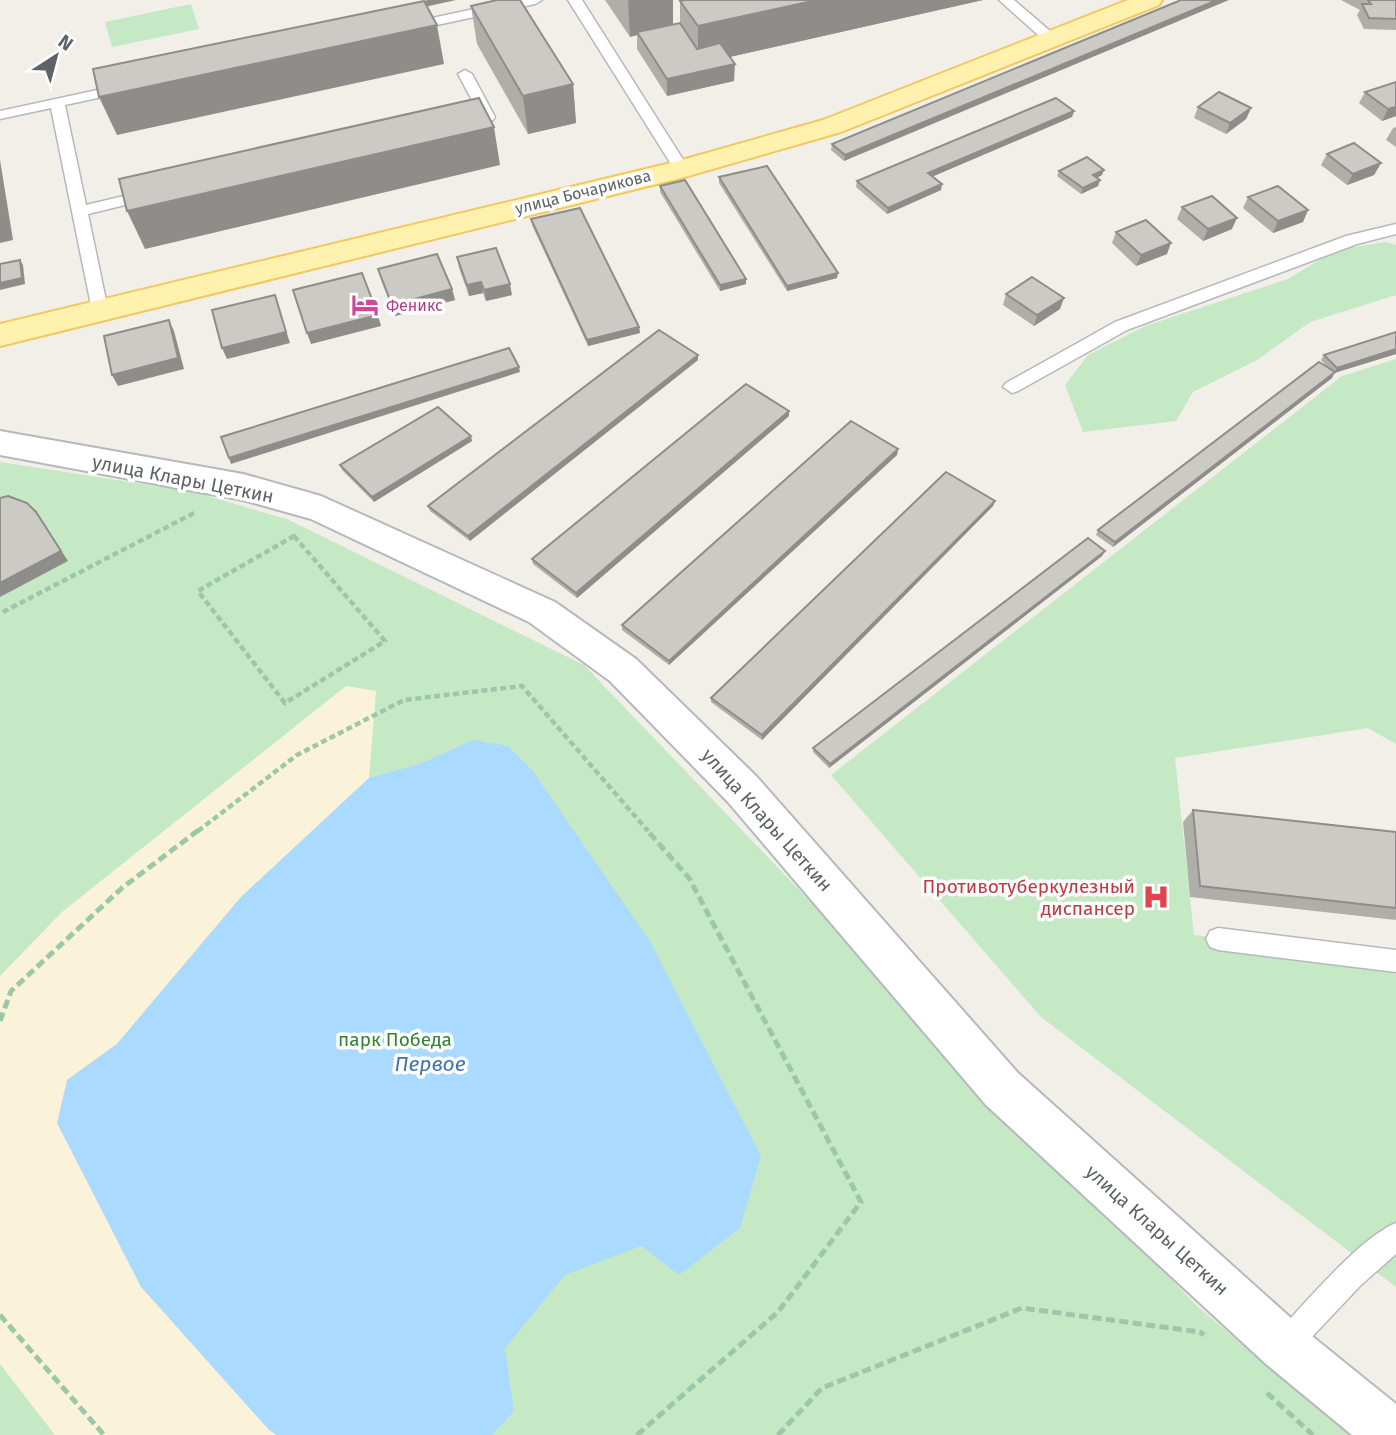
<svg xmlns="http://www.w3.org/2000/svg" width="1396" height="1435" font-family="'Fira Sans',sans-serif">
<rect width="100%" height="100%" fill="#f1efe8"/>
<g fill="#c5e8c5">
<polygon points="191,4 199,29 112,47 105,22"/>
<polygon points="1386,242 1396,245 1396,295 1310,322 1257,360 1193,392 1176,421 1083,432 1065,385 1088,355 1145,326 1288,279 1336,250"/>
<polygon points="1396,359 1396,744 1368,728 1175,758 1194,935 1396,960 1396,1287 1041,1017 831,775 1342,376"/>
<polygon points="0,462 195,492 289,520 584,665 1198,1307 1350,1435 0,1435"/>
</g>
<polygon fill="#fbf3d9" points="346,686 376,691 369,778 241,897 117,1044 67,1080 268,1429 277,1435 55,1435 0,1364 0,976 62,912"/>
<polygon fill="#aadaff" points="473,740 508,746 532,770 649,940 761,1156 740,1228 679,1275 641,1246 565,1275 505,1348 514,1411 492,1435 277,1435 269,1430 141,1287 57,1123 67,1080 117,1044 241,897 369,778 420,764"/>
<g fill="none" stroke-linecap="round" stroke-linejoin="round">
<defs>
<g id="service">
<polygon points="516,0 542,0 535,4 409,31 402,27 409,23"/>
<polygon points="568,0 582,0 689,169 686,172 676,172"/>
<polygon points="999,0 1014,0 1057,37 1057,43 1047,43"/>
<polygon points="465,70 472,74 495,117 493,120 481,123 474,119 480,115 458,74"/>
<polygon points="125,84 132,88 130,91 65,105 86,205 153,189 161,194 158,197 88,214 108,310 100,316 92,310 51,108 0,119 0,111"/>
<polygon points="1396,224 1396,234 1357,244 1127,330 1018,391 1012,393 1003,387 1006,383 1115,322 1346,236"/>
<polygon points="1218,928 1396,950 1396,972 1218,950 1210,947 1206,939 1210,931"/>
<path d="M1396,1223v31l-36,32 -66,70 -10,4 -10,-4 -4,-10 4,-10c29,-30 85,-98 122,-113z"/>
</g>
<polygon id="minor" points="0,431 243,474 321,496 555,602 636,659 756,776 1018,1073 1302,1328 1396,1404 1396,1435 1352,1435 1266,1364 986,1105 728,802 610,681 529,622 311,519 243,500 0,455"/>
<polygon id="primary" points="1128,0 1162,0 1159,5 841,132 681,178 0,346 0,324 675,162 823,120"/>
</defs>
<use href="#service" stroke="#b5b8bc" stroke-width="3"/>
<use href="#minor" stroke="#b5b8bc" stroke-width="4"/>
<use href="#primary" stroke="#f2c960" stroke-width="4"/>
<g stroke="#9cc7a9" stroke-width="4.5" stroke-dasharray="6 3.5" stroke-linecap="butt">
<polygon points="294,536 385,641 285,703 198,591"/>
<polyline points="3,612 194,513"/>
<polyline points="198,831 297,755 404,700 522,686 648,831"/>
</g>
<g stroke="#9cc7a9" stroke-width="5" stroke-dasharray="9 4.5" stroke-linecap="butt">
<polyline points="0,1021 11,991 122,888 200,829"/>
<polyline points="0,1315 104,1435"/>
<polyline points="1267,1393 1313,1435"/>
<polyline points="637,1435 778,1312 861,1202 689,878 646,829"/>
<polyline points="778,1435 822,1388 1022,1308 1200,1332 1204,1335"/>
</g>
<use href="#service" fill="#fff" fill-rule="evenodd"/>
<use href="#minor" fill="#fff" fill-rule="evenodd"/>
<use href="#primary" fill="#fff2af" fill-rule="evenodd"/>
</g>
<g fill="#afaea9">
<polygon points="605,0 673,0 673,25 680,24 680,1 685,0 983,0 730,57 734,81 667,96 637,49 637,35 630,37"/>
<polygon points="1181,0 844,161 831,150 832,144"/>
<polygon points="1341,0 1396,0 1396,30 1364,29 1357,15 1360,10"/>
<polygon points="471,6 573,84 576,123 528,134 477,44"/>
<polygon points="1365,92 1396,116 1382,121 1359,103"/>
<polygon points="1198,107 1251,108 1246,119 1226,134 1194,118"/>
<polygon points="1074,111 1072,117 933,176 941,190 887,214 856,187 857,181"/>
<polygon points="1396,127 1396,147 1386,140 1393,128"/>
<polygon points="1327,154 1381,163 1374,175 1347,185 1321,165"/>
<polygon points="1059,171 1102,175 1097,178 1100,180 1098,186 1081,194 1057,176"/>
<polygon points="719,177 837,278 787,291 719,183"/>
<polygon points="660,186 746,284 720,291 660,192"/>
<polygon points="1248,197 1308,210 1303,222 1273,233 1243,208"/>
<polygon points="1182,207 1232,229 1203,241 1177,219"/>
<polygon points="531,219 639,327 640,333 588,346 532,225"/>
<polygon points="1116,232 1167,254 1136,266 1112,243"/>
<polygon points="457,257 512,295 486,301 483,293 469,296 459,268"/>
<polygon points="378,269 452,289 455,300 395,316 381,280"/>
<polygon points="1006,294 1060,309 1034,326 1003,305"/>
<polygon points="1396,332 1396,354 1334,373 1332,378 1113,547 1096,535 1098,530 1327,367 1321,360 1324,355"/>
<polygon points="698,360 470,541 430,511 428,506"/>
<polygon points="789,416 577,598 533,564 532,559"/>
<polygon points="472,441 374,502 342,470 340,465"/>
<polygon points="898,449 897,455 669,665 622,630 622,625"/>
<polygon points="995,501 993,506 762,740 711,702 711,698"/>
<polygon points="1105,551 1102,556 829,768 813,752 813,748"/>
<polygon points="1193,810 1396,832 1396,920 1190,897 1183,822"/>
</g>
<g fill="#8f8d8a">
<polygon points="428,0 456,0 420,8 419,2"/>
<polygon points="628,0 673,0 673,27 637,32 637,35 630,37"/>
<polygon points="817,0 983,0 698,64 698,26"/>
<polygon points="1217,0 1229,0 844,161 845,155"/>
<polygon points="437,25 444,64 117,135 99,97"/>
<polygon points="735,64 734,81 667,96 667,79"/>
<polygon points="573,84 576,123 528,134 523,96"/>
<polygon points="1396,107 1396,116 1382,121 1388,109"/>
<polygon points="1251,108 1246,119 1226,134 1230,123"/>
<polygon points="1074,111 1072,117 927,179 928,173"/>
<polygon points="494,127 500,165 145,249 127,211"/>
<polygon points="0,160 13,240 0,243"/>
<polygon points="1381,163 1374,175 1347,185 1353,174"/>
<polygon points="1104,170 1102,175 1091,181 1093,175"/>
<polygon points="1100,180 1098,186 1081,194 1083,188"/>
<polygon points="942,184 941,190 887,214 888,208"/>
<polygon points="1308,210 1303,222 1273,233 1278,221"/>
<polygon points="1237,218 1232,229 1203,241 1208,229"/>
<polygon points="1171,243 1167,254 1136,266 1141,255"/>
<polygon points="20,260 23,265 25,284 0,290 0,283"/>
<polygon points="838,273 837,278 787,291 787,286"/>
<polygon points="746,279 746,284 720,291 720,285"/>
<polygon points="481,282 483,293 469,296 467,285"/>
<polygon points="510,284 512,295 486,301 484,290"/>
<polygon points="452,289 455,300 395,316 392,305"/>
<polygon points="275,295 290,343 227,359 222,348"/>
<polygon points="1064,298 1060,309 1034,326 1037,315"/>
<polygon points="378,315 381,326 311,344 307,333"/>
<polygon points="169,320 174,331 184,369 118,386 112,375"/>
<polygon points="639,327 640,333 588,346 587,340"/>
<polygon points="1396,349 1396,354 1334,373 1332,378 1113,547 1115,542 1334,373 1337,368"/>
<polygon points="698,355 698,360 470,541 468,536"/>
<polygon points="519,367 520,372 231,464 229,458"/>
<polygon points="789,411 789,416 577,598 576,593"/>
<polygon points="471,436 472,441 374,502 372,497"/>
<polygon points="898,449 897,455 669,665 669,661"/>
<polygon points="995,501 993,506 762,740 762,735"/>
<polygon points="36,512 68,561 0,597 0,583"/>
<polygon points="1105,551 1102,556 829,768 830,764"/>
</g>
<g fill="#cccac5" stroke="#8f8d8a" stroke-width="2">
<polygon points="497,0 520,0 573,84 523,96 471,6"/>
<polygon points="685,0 817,0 698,26 680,1"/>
<polygon points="1181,0 1217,0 845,155 832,144"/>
<polygon points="1368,0 1396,0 1396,19 1369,18 1362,4 1371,4"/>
<polygon points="424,1 437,25 99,97 93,69"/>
<polygon points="680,23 697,49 720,43 735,64 667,79 637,32"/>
<polygon points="1396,82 1396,107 1388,109 1365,92"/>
<polygon points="1219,92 1251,108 1230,123 1198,107"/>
<polygon points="479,98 494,127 127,211 119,179"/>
<polygon points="1056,98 1074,111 928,173 942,184 888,208 857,181"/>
<polygon points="1354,143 1381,163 1353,174 1327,154"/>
<polygon points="1087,157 1104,170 1093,175 1100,180 1083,188 1059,171"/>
<polygon points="767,166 838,273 787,286 719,177"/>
<polygon points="685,180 746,279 720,285 660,186"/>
<polygon points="1278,186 1308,210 1278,221 1248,197"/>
<polygon points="1212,196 1237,218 1208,229 1182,207"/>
<polygon points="580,208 639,327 587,340 531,219"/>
<polygon points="1146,220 1171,243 1141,255 1116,232"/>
<polygon points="496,248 510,284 484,290 481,282 467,285 457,257"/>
<polygon points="437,254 452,289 392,305 378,269"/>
<polygon points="20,260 22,278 0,283 0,264"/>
<polygon points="362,273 378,315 307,333 293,290"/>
<polygon points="1032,277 1064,298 1037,315 1006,294"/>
<polygon points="275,295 286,332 222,348 212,310"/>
<polygon points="169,320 178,358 112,375 104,336"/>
<polygon points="659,330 698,355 468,536 428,506"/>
<polygon points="1396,332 1396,349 1337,368 1324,355"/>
<polygon points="509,348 519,367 229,458 221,437"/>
<polygon points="1319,362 1335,372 1115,542 1098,530"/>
<polygon points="746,384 789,411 576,593 532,559"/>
<polygon points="438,407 471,436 372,497 340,465"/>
<polygon points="851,421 898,449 669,661 622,625"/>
<polygon points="946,472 995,501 762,735 711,698"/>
<polygon points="8,496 27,503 36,512 61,551 0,583 0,498"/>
<polygon points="1088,538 1105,551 830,764 813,748"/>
<polygon points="1193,810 1396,832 1396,908 1200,886"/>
</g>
<defs>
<symbol id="hotel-bare" viewBox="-9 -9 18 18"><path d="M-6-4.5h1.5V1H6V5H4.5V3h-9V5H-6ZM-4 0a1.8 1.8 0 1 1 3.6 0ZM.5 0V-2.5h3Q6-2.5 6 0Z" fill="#d1479c" stroke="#fff" stroke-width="2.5" paint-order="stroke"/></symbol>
<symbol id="hospital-bare" viewBox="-9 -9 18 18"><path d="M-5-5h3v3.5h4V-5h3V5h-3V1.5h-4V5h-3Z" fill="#e0444e" stroke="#fff" stroke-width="2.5" paint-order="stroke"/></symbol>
</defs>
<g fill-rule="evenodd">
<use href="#hotel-bare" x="346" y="286" width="38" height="38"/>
<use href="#hospital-bare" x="1137" y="878" width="38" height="38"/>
</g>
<g text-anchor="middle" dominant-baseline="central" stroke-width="7" stroke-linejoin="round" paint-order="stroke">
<g font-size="16" fill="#5f6368" stroke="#fff">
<text transform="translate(583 192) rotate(-14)">улица Бочарикова</text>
</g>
<g font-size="16" fill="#b23c85" stroke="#fff" text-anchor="start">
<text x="386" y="305">Феникс</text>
</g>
<g font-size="19" fill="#5f6368" stroke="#fff">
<text transform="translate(183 479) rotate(11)">улица Клары Цеткин</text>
<text transform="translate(767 820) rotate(48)">улица Клары Цеткин</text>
<text transform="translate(1157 1230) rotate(42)">улица Клары Цеткин</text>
</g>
<g font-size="19" fill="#be3a42" stroke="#fff" text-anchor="end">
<text x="1135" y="886">Противотуберкулезный<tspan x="1135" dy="22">диспансер</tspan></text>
</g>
<g font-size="19" fill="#348238" stroke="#fff">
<text x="395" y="1039">парк Победa</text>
</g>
<g font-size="21" font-style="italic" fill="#4174aa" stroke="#fff">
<text x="430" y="1064">Первое</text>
</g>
</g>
<g transform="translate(56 56) rotate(36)" stroke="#ffffff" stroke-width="5" paint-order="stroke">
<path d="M0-5L12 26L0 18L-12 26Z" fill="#5f6368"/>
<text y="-10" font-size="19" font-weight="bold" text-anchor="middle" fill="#5f6368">N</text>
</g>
</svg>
